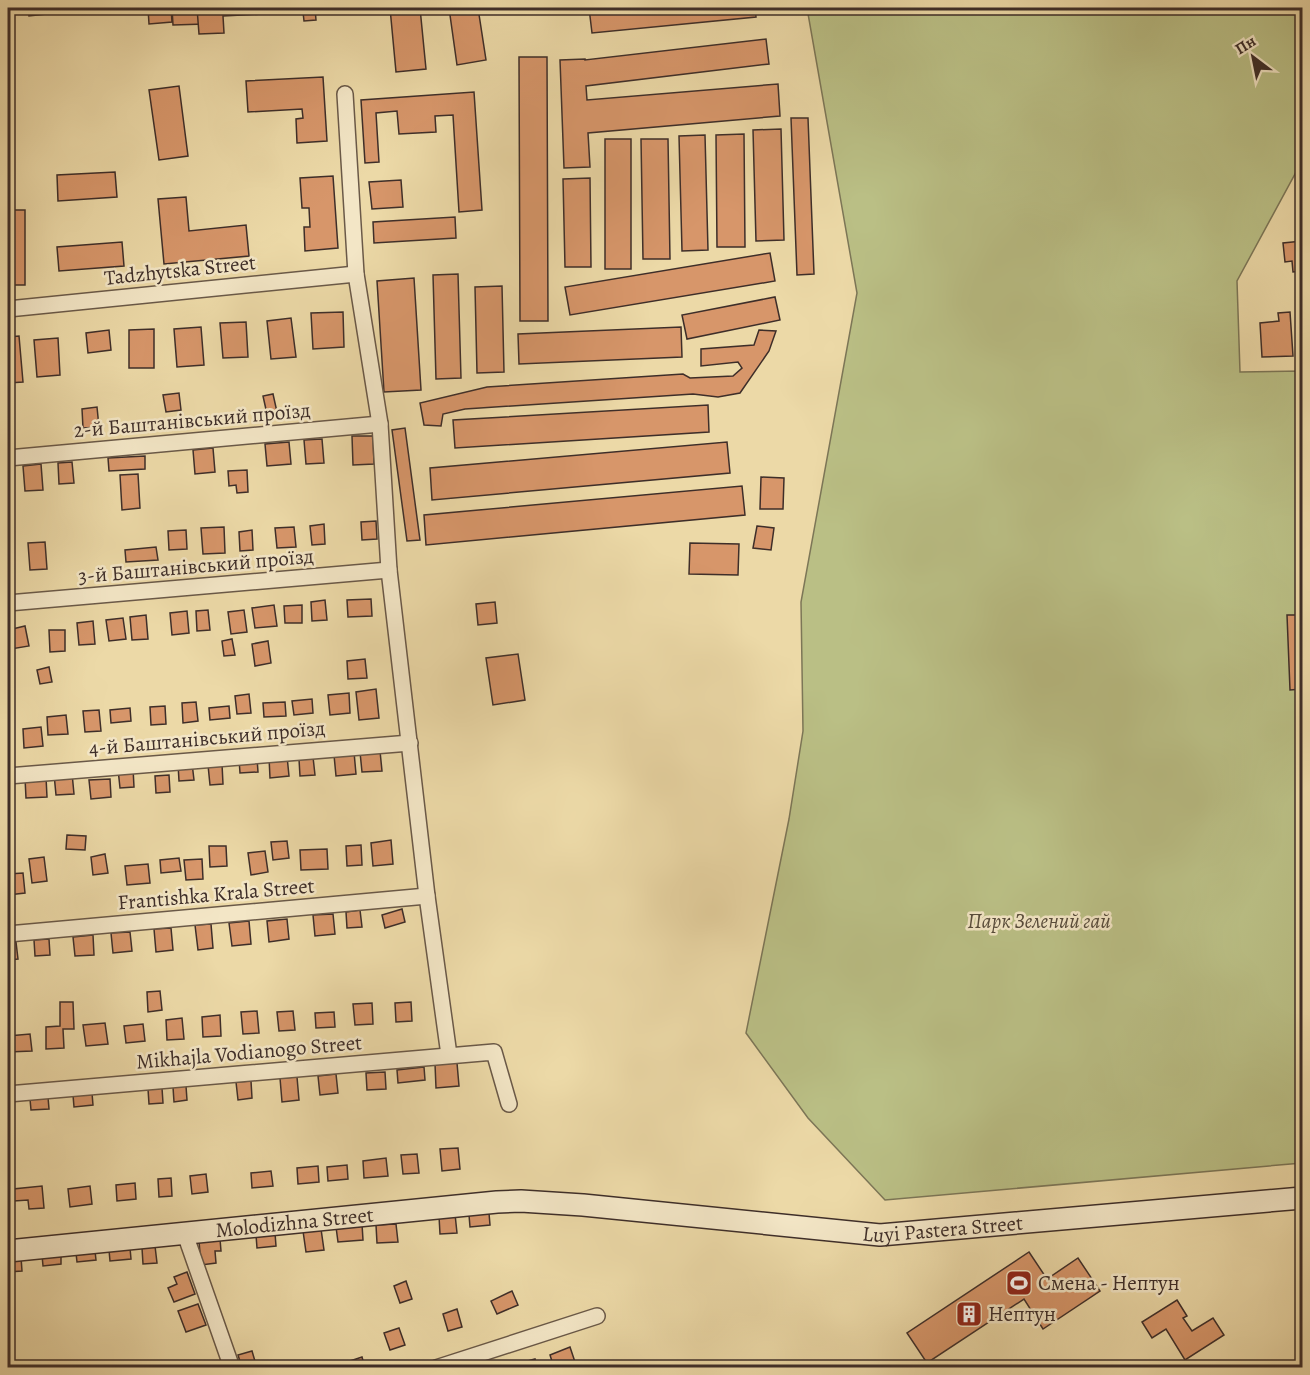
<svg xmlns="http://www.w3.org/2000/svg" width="1310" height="1375" font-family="Alegreya,serif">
<rect width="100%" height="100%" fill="#ecd9a7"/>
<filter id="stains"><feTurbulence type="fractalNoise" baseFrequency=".00333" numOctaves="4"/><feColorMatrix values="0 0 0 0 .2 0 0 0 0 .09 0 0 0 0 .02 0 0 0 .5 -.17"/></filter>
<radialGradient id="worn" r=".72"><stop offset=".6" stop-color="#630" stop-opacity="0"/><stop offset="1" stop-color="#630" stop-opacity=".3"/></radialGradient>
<polygon fill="#babf85" stroke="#7c7657" stroke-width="1.5" points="807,8 1302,8 1302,161 1237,281 1240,372 1302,371 1302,1163 885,1200 808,1118 746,1033 789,819 803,731 801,602 857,293"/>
<g fill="#d7966a" stroke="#3e2e29" stroke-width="1.5">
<polygon points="28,8 45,8 46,14 29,16"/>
<polygon points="148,8 171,8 172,22 149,24"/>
<polygon points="172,8 204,8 205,24 173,25"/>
<polygon points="197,8 315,8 316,20 304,21 303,12 223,16 224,33 199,34"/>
<polygon points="390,8 420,8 426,69 396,72"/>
<polygon points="449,8 478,8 486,60 457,65"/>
<polygon points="589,8 755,8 756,17 592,33"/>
<polygon points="766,39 769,64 586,86 587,100 778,84 780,116 588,133 590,167 564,168 560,60 585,59 585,60"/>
<polygon points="519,57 547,57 548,321 520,321"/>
<polygon points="323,77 327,141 297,143 296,119 303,118 302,109 248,112 246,81"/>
<polygon points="179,86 188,156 159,160 149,90"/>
<polygon points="474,92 482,210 459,212 453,115 435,116 436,132 399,134 397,111 376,113 379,162 365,163 361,100"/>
<polygon points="8,103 13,179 8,180"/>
<polygon points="791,118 808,118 814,274 797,275"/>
<polygon points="781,129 784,240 756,241 753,130"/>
<polygon points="744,134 745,247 717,247 716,135"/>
<polygon points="705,135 708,250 682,251 679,136"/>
<rect x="605" y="139" width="26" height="130"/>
<polygon points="641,139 668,139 670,259 643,259"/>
<polygon points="115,172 117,197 58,201 57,175"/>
<polygon points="333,176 338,248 305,251 304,227 310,227 309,208 302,208 300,178"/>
<polygon points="590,178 591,267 565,267 563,179"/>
<polygon points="401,180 403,207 372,209 369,182"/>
<polygon points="186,197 189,231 246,225 249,256 164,264 158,199"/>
<rect x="8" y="210" width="17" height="75"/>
<polygon points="455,217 456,238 374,243 373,222"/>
<polygon points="1302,241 1302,271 1293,272 1292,261 1285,262 1283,243"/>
<polygon points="122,242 124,266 59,271 57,247"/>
<polygon points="770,253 775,281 570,315 565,287"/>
<polygon points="458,274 461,378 436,379 433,275"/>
<polygon points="414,278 421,390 384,392 377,281"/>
<polygon points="502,286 504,372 477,373 475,287"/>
<polygon points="775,297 780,320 687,339 682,315"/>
<polygon points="343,312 344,347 313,349 311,313"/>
<polygon points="1290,312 1293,356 1262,357 1260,323 1279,321 1278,313"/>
<polygon points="291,318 296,357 271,359 267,321"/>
<polygon points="246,322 248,357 223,358 220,323"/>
<polygon points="201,327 204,365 177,367 174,329"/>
<polygon points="681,327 682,357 519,364 518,334"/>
<polygon points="154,329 154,368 129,368 129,330"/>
<polygon points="109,330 111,350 88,353 86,333"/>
<polygon points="759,330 776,331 769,351 740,393 718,397 693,394 465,409 443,414 441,426 424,425 420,403 487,387 683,374 690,378 733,376 742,368 738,362 701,366 701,349 754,345"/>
<polygon points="19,336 23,382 8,383 8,337"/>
<polygon points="58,338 60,375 37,377 34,340"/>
<polygon points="179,393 181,410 166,412 163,395"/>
<polygon points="273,394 277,412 267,414 263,396"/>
<polygon points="708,405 709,432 455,448 453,420"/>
<polygon points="97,407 99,427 83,428 82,409"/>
<polygon points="405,428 420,540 407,541 392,430"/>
<polygon points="352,436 373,436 374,464 353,465"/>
<polygon points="322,439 324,463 306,464 304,440"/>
<polygon points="289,442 291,464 267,466 265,444"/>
<polygon points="727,442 730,473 432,500 430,468"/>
<polygon points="213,448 215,472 195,474 193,450"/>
<polygon points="145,456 145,469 109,471 108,458"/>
<polygon points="72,462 74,483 59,484 58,463"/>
<polygon points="41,464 43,490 25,491 23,466"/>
<polygon points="247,470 248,492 237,493 236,485 229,486 228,471"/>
<polygon points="138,474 140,508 122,510 120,475"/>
<polygon points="761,477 784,478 783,509 760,509"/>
<polygon points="742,486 745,515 426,545 424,515"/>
<polygon points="376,521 377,539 362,540 361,522"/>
<polygon points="324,524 325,544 312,545 310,526"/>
<polygon points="757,526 774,528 771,550 753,548"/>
<polygon points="224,527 225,553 203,554 201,528"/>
<polygon points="294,527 296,547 277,548 275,528"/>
<polygon points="186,530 187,549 169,550 168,531"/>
<polygon points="252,530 253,550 240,551 239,532"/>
<polygon points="45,542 47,569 30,570 28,543"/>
<polygon points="690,543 739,544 738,575 689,574"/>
<polygon points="156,547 158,560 126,562 125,550"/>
<polygon points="371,599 372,616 348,617 347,600"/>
<polygon points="325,600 327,620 312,621 311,602"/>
<polygon points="495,602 497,623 478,625 476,604"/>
<polygon points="274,605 277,626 255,628 252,608"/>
<polygon points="302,605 302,623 285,623 284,606"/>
<polygon points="208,610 210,630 197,631 196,611"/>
<polygon points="244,610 247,632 231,634 228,612"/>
<polygon points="187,611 189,633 172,635 170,613"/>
<polygon points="146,615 148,639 132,640 130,617"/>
<polygon points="1287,615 1302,615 1302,689 1290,690"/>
<polygon points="123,618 126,639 109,641 106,620"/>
<polygon points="93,621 95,644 79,645 77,623"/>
<polygon points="25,626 29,646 11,649 8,630"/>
<polygon points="49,630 65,630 65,651 50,652"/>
<polygon points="232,639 235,655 224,656 222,641"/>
<polygon points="268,641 271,663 255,666 252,644"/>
<polygon points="518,654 525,700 493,705 486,658"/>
<polygon points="365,659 367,678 348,679 347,661"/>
<polygon points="49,667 52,682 40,684 37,670"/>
<polygon points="376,689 379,718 359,720 356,692"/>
<polygon points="349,693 350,713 330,715 328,695"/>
<polygon points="249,694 251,713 237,714 235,696"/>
<polygon points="312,699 313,713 294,715 292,701"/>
<polygon points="196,702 198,721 183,723 182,703"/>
<polygon points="285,702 286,716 264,717 263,703"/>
<polygon points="165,706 166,724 151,725 150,707"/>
<polygon points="229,706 230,718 210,720 209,708"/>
<polygon points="130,708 131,721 111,723 110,710"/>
<polygon points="99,710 101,731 85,732 83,711"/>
<polygon points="66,715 68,734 48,735 47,717"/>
<polygon points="41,727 43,746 24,748 23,729"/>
<polygon points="380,751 382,771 362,772 360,752"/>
<polygon points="354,752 356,774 336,776 334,755"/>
<polygon points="287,756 289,776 270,778 269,757"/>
<polygon points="313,757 315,775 300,776 299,759"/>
<polygon points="257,758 258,772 240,773 239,759"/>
<polygon points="192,763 194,780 179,781 178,764"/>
<polygon points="222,764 223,784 210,785 208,765"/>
<polygon points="133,768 134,787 120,788 118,769"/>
<polygon points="72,773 74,794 56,795 54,774"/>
<polygon points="169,775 170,792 156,793 155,776"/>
<polygon points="46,777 47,797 26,798 25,778"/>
<polygon points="110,779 111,797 91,799 89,780"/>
<polygon points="67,835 86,836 85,850 66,849"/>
<polygon points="391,840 393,864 373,866 371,843"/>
<polygon points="287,841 289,858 273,860 271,842"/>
<polygon points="361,845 362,865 347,866 346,846"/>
<polygon points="209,846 226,846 227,866 210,867"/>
<polygon points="327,849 328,869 301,870 300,850"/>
<polygon points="265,851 268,872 251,875 248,853"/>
<polygon points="105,854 108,873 93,875 91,857"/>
<polygon points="44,857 47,881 32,883 29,859"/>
<polygon points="179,858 181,871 161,873 160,860"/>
<polygon points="202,859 203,879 186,880 184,860"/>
<polygon points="148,864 150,883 127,885 125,866"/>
<polygon points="23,873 25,893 8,895 8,874"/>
<polygon points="402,909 405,922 385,928 382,915"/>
<polygon points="360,910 362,927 347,928 346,912"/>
<polygon points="333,914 335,934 315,936 313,915"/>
<polygon points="287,919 289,939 269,942 267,921"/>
<polygon points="249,921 251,944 232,946 229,923"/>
<polygon points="211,924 213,948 198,950 195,925"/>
<polygon points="171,928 173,950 156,952 154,929"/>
<polygon points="130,932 132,951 113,953 111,933"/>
<polygon points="93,935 94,955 75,956 73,937"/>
<polygon points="49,939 50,955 35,956 34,940"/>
<polygon points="16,942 18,959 8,960 8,943"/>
<polygon points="160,991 162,1010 148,1012 147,992"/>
<polygon points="60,1002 73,1002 74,1029 63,1029 64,1048 46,1049 46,1027 60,1026"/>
<polygon points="411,1002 412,1021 396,1022 395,1003"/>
<polygon points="372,1003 373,1024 355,1025 353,1004"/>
<polygon points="257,1011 259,1033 243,1034 241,1012"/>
<polygon points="293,1011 295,1030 279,1031 277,1012"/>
<polygon points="334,1012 335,1027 316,1028 315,1013"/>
<polygon points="220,1015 221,1036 203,1037 202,1017"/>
<polygon points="182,1018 184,1039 167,1040 166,1020"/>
<polygon points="105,1023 108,1044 86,1046 83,1025"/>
<polygon points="143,1024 145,1041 126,1043 124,1026"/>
<polygon points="30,1034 32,1051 8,1052 8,1036"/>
<polygon points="457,1063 459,1086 436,1088 435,1064"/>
<polygon points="424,1067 425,1080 398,1083 397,1070"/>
<polygon points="385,1072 386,1089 367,1090 366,1073"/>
<polygon points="336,1074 338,1093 320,1095 318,1076"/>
<polygon points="297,1077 299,1100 282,1102 280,1078"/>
<polygon points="251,1081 252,1098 238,1100 236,1082"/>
<polygon points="186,1086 187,1100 174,1102 173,1087"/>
<polygon points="162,1088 163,1103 149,1104 148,1089"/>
<polygon points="92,1093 93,1105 74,1107 73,1095"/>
<polygon points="48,1097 49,1109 31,1110 30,1099"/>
<polygon points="13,1100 14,1112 8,1113 8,1101"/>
<polygon points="458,1148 460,1169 442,1171 440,1149"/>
<polygon points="417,1154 419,1173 403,1174 401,1155"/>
<polygon points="386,1158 388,1176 364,1178 363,1161"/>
<polygon points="347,1165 348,1179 328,1181 327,1167"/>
<polygon points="318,1166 319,1182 298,1184 297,1168"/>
<polygon points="271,1171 273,1186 252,1188 251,1173"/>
<polygon points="206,1174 208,1192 192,1194 190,1176"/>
<polygon points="171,1178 172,1196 159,1197 158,1179"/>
<polygon points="135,1183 136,1199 117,1201 116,1185"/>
<polygon points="42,1186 44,1208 29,1209 28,1200 14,1201 13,1189"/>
<polygon points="90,1186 92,1204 70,1207 68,1189"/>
<polygon points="489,1213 490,1225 470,1227 469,1215"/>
<polygon points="455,1214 457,1233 440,1234 439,1216"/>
<polygon points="362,1224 363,1240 338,1242 336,1227"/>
<polygon points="396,1224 398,1242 377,1243 376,1225"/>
<polygon points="321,1229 324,1250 306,1252 303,1231"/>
<polygon points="275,1233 276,1246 257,1248 256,1235"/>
<polygon points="220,1239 221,1251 215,1251 216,1263 201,1265 199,1241"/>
<polygon points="155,1246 157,1263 143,1264 142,1248"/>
<polygon points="130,1248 131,1259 110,1261 109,1250"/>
<polygon points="95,1251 96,1260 77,1262 76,1253"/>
<polygon points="1029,1252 1047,1279 1078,1258 1100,1291 1043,1329 1024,1299 927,1363 907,1333"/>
<polygon points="61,1254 61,1264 43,1266 42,1255"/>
<polygon points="21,1257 22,1271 8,1272 8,1259"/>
<polygon points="187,1272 195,1294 174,1302 168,1288 177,1284 174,1277"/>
<polygon points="406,1281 412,1299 400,1303 394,1286"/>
<polygon points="512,1291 518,1305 497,1314 491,1301"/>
<polygon points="1177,1300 1187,1316 1183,1318 1192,1331 1213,1318 1224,1335 1185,1360 1166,1329 1152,1338 1142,1322"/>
<polygon points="198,1304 206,1325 186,1332 178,1311"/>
<polygon points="457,1309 462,1327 448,1331 443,1314"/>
<polygon points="399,1328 405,1345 390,1350 384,1333"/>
<polygon points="570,1347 577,1368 554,1368 550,1355"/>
<polygon points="252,1351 257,1368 242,1368 238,1355"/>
<polygon points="362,1357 365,1368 352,1368 350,1361"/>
<polygon points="535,1359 537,1368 514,1368 513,1365"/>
</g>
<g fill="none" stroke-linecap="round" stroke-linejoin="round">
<defs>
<g id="street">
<polyline points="345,94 356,274 380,424 389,570 427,896 449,1055"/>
<polyline points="8,309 356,274"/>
<polyline points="8,458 380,424"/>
<polyline points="8,603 389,570"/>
<polyline points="8,776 410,743"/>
<polyline points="8,934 427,896"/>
<polyline points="8,1094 494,1052 509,1104"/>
<polyline points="185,1234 232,1368"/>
<polyline points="436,1368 597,1316"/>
</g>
<g id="secondary">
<path id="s1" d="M8,1251l489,-49 24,-1 62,4 297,30 422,-37"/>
</g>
</defs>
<use href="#street" stroke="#6a5948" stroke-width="18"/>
<use href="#secondary" stroke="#3e2e29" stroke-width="24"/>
<use href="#street" stroke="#f3e6c6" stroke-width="15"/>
<use href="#secondary" stroke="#f3e6c6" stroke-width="21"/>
</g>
<defs>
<symbol id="stadium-square" viewBox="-11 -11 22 22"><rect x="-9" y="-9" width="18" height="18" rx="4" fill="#8f2418" stroke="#f3e6c6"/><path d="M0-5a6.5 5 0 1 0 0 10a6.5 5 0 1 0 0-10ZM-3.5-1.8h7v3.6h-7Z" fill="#fff"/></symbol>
<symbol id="building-square" viewBox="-11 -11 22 22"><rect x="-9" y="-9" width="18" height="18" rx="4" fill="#8f2418" stroke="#f3e6c6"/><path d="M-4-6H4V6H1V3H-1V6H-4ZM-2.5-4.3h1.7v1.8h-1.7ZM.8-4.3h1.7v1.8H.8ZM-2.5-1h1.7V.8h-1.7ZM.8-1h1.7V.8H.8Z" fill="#fff"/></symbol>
</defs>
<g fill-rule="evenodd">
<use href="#stadium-square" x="1004" y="1268" width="30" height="30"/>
<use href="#building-square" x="954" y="1299" width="30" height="30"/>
</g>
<g text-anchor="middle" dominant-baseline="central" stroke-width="5" stroke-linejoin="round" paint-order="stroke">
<g font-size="21" fill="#3e2e29" stroke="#f3e6c6">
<text transform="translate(180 270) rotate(-6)">Tadzhytska Street</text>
<text transform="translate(192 420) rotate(-5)">2-й Баштанівський проїзд</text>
<text transform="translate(196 566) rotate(-5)">3-й Баштанівський проїзд</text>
<text transform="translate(207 738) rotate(-5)">4-й Баштанівський проїзд</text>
<text transform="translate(216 894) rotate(-5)">Frantishka Krala Street</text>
<text transform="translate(249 1052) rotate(-5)">Mikhajla Vodianogo Street</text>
<text stroke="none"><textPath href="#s1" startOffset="288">Molodizhna Street</textPath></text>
<text stroke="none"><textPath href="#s1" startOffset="939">Luyi Pastera Street</textPath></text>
</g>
<g font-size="21" font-style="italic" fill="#574b3b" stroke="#f3e6c6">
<text x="1039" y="921">Парк Зелений гай</text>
</g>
<g font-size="21" fill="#3e2e29" stroke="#f3e6c6" text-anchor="start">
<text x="1038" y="1283">Смена - Нептун</text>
<text x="988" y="1314">Нептун</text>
</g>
</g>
<rect width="1310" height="1375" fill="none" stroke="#ecd9a7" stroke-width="30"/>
<rect x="9" y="9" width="1292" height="1357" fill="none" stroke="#3e2e29" stroke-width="3"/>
<rect x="15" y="15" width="1280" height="1345" fill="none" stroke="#3e2e29" stroke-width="1.5"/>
<g transform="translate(1253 57) rotate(328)" stroke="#f3e6c6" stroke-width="4.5" paint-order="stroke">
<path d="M0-4.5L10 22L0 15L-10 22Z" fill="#3e2e29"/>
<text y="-9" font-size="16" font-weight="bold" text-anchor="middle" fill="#3e2e29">Пн</text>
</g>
<rect width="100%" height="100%" filter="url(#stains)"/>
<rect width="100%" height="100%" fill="url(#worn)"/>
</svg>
